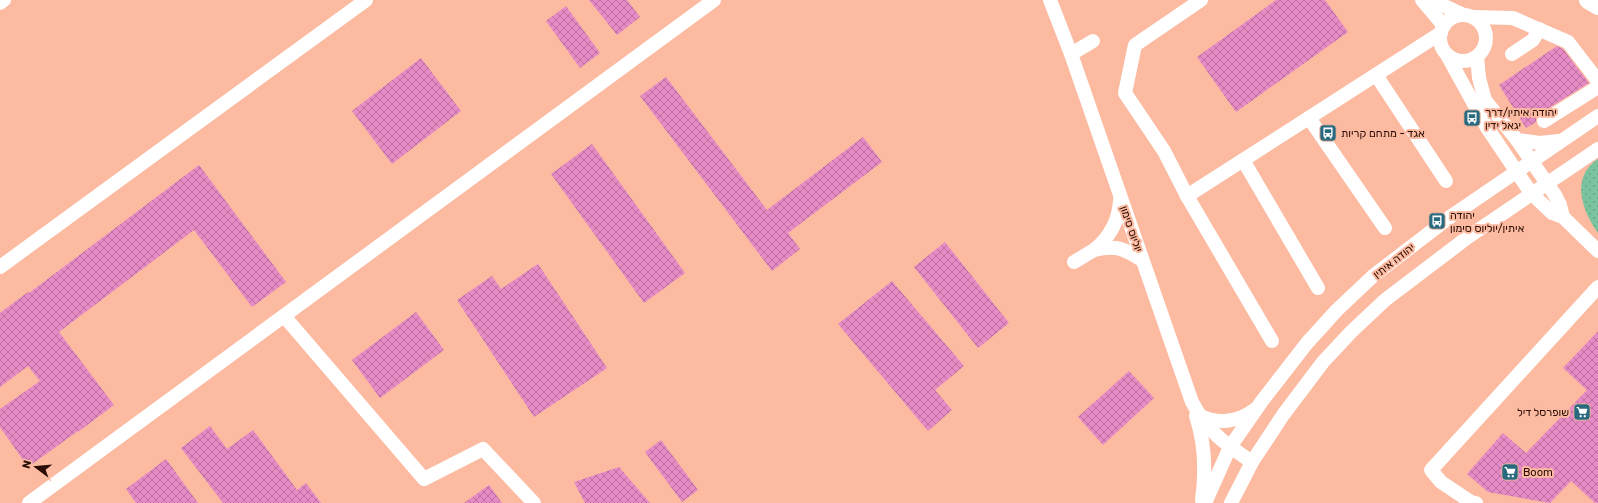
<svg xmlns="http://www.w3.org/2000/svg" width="1598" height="503" font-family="Rubik,Heebo,sans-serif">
<defs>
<pattern id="grass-dots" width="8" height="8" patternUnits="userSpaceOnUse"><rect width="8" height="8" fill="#79c49e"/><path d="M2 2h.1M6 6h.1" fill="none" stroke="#69a786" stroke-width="1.8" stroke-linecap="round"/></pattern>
<pattern id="building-cross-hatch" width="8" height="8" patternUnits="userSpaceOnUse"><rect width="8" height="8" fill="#e68bc6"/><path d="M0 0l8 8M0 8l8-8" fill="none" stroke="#ba709f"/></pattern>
</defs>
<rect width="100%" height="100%" fill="#fcbaa1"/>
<path fill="url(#grass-dots)" d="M1598,159v74c-16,-22 -28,-56 0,-74z"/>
<g fill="url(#building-cross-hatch)">
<polygon points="589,0 627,0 640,17 617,35"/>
<polygon points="1276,0 1325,0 1348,32 1236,112 1197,57"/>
<polygon points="566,6 600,53 580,68 546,21"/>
<polygon points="1557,46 1563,49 1589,83 1539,114 1536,117 1536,122 1526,128 1499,85"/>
<polygon points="421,58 461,111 392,164 352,111"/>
<polygon points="666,77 767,210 863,137 882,162 788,233 800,249 772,271 640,96"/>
<polygon points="592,144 685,273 644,303 551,174"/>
<polygon points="199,165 286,282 252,307 194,230 59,332 114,405 78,432 78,431 28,467 0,427 0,409 40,381 28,366 0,387 0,313 28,292 29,293"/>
<polygon points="945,242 1009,323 978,348 914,267"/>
<polygon points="538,264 607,368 534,417 457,300 492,276 501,289"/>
<polygon points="892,281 964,366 935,390 952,410 928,431 838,324"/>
<polygon points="416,312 444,350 380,398 352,360"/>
<polygon points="1598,331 1598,503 1595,503 1571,481 1550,503 1488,492 1467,474 1503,433 1526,453 1587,390 1563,368"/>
<polygon points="1129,371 1154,398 1103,445 1078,417"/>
<polygon points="210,426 227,449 253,430 297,490 306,483 321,503 223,503 181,448"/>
<polygon points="661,440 698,490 682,502 645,452"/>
<polygon points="166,459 198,503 136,503 126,489"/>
<polygon points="619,467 650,503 585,503 574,482"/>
<polygon points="489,485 502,503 464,503"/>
</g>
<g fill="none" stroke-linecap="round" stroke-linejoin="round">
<g stroke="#fff" stroke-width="14">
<path d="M1050,0l21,54 121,348c16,30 32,41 60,60"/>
<polyline points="1201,0 1135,45 1125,93 1164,151 1187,196 1272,341"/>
<polyline points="1422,0 1444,26"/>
<polyline points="1431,0 1464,15"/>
<polyline points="0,3 4,0"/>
<circle cx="1463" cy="38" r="23"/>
<polyline points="1472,17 1513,18 1568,42 1598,81"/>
<polyline points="1071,54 1093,41"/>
<polyline points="1512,54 1533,40 1539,29"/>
<polyline points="1447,55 1486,126 1531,193 1552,213 1563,217 1598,251"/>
<polyline points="1477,57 1479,78 1485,100 1517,140 1555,195 1560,205 1563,217"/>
<polyline points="1376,75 1446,181"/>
<polyline points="1309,118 1385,228"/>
<polyline points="1544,121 1598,87"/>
<polyline points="1517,140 1540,143 1559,141"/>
<polyline points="1243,160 1318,288"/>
<polyline points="1187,196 1441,33"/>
<path d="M1120,200c-1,20 -10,37 -26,50 22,-5 29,-2 48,10"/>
<polyline points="1074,262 1094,250"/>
<polyline points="0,267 366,0"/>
<polyline points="284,316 424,479 483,449 534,503"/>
<path d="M1199,415c18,10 39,7 55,-5"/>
<path d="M1196,416c9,27 10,55 6,84"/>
<polyline points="29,503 714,0"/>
<polyline points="1205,503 1230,447 1262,401 1307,343 1337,310 1373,276 1450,217 1598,116"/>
<polyline points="1231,503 1252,462 1283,415 1323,362 1351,332 1385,300 1468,237 1598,149"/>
<polyline points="1476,503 1471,502 1441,482 1431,470 1598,287"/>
</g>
<polyline stroke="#fff" stroke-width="18" points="1588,0 1598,6"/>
</g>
<defs>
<symbol id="bus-square" viewBox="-11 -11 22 22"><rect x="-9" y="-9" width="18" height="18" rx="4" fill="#296a7e" stroke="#fcbaa1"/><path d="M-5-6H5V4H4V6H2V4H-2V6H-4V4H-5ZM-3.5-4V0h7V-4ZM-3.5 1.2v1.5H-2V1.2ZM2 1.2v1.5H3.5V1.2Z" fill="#fff"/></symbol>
<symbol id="supermarket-square" viewBox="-11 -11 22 22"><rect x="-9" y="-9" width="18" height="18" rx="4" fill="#296a7e" stroke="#fcbaa1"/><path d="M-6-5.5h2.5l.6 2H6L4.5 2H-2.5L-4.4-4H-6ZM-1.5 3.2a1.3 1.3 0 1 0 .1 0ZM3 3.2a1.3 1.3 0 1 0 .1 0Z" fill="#fff"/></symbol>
</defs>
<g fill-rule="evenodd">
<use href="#bus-square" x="1462" y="108" width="20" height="20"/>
<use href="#bus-square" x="1318" y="123" width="20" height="20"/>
<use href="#bus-square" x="1427" y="211" width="20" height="20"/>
<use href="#supermarket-square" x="1572" y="402" width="20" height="20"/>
<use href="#supermarket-square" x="1500" y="462" width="20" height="20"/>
</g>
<g text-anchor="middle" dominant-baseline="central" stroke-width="4" stroke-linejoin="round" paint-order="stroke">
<g font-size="11" fill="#290c03" stroke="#fcbaa1" text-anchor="start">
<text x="1485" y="112">יהודה איתין/דרך<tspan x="1485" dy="13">יגאל ידין</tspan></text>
<text x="1341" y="133">אגד - מתחם קריות</text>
<text x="1450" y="215">יהודה<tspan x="1450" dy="13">איתין/יוליוס סימון</tspan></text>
<text x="1569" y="412" text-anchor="end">שופרסל דיל</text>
<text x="1523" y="472">Boom</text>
</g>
<g font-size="11" fill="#290c03" stroke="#fcbaa1">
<text transform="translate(1131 229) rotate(71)">יוליוס סימון</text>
<text transform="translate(1394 261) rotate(-38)">יהודה איתין</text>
</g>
</g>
<g transform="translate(36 467) rotate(286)" stroke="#fcbaa1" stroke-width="3" paint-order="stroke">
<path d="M0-3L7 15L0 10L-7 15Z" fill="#290c03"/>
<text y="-6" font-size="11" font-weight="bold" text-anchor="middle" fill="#290c03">N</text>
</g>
</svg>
